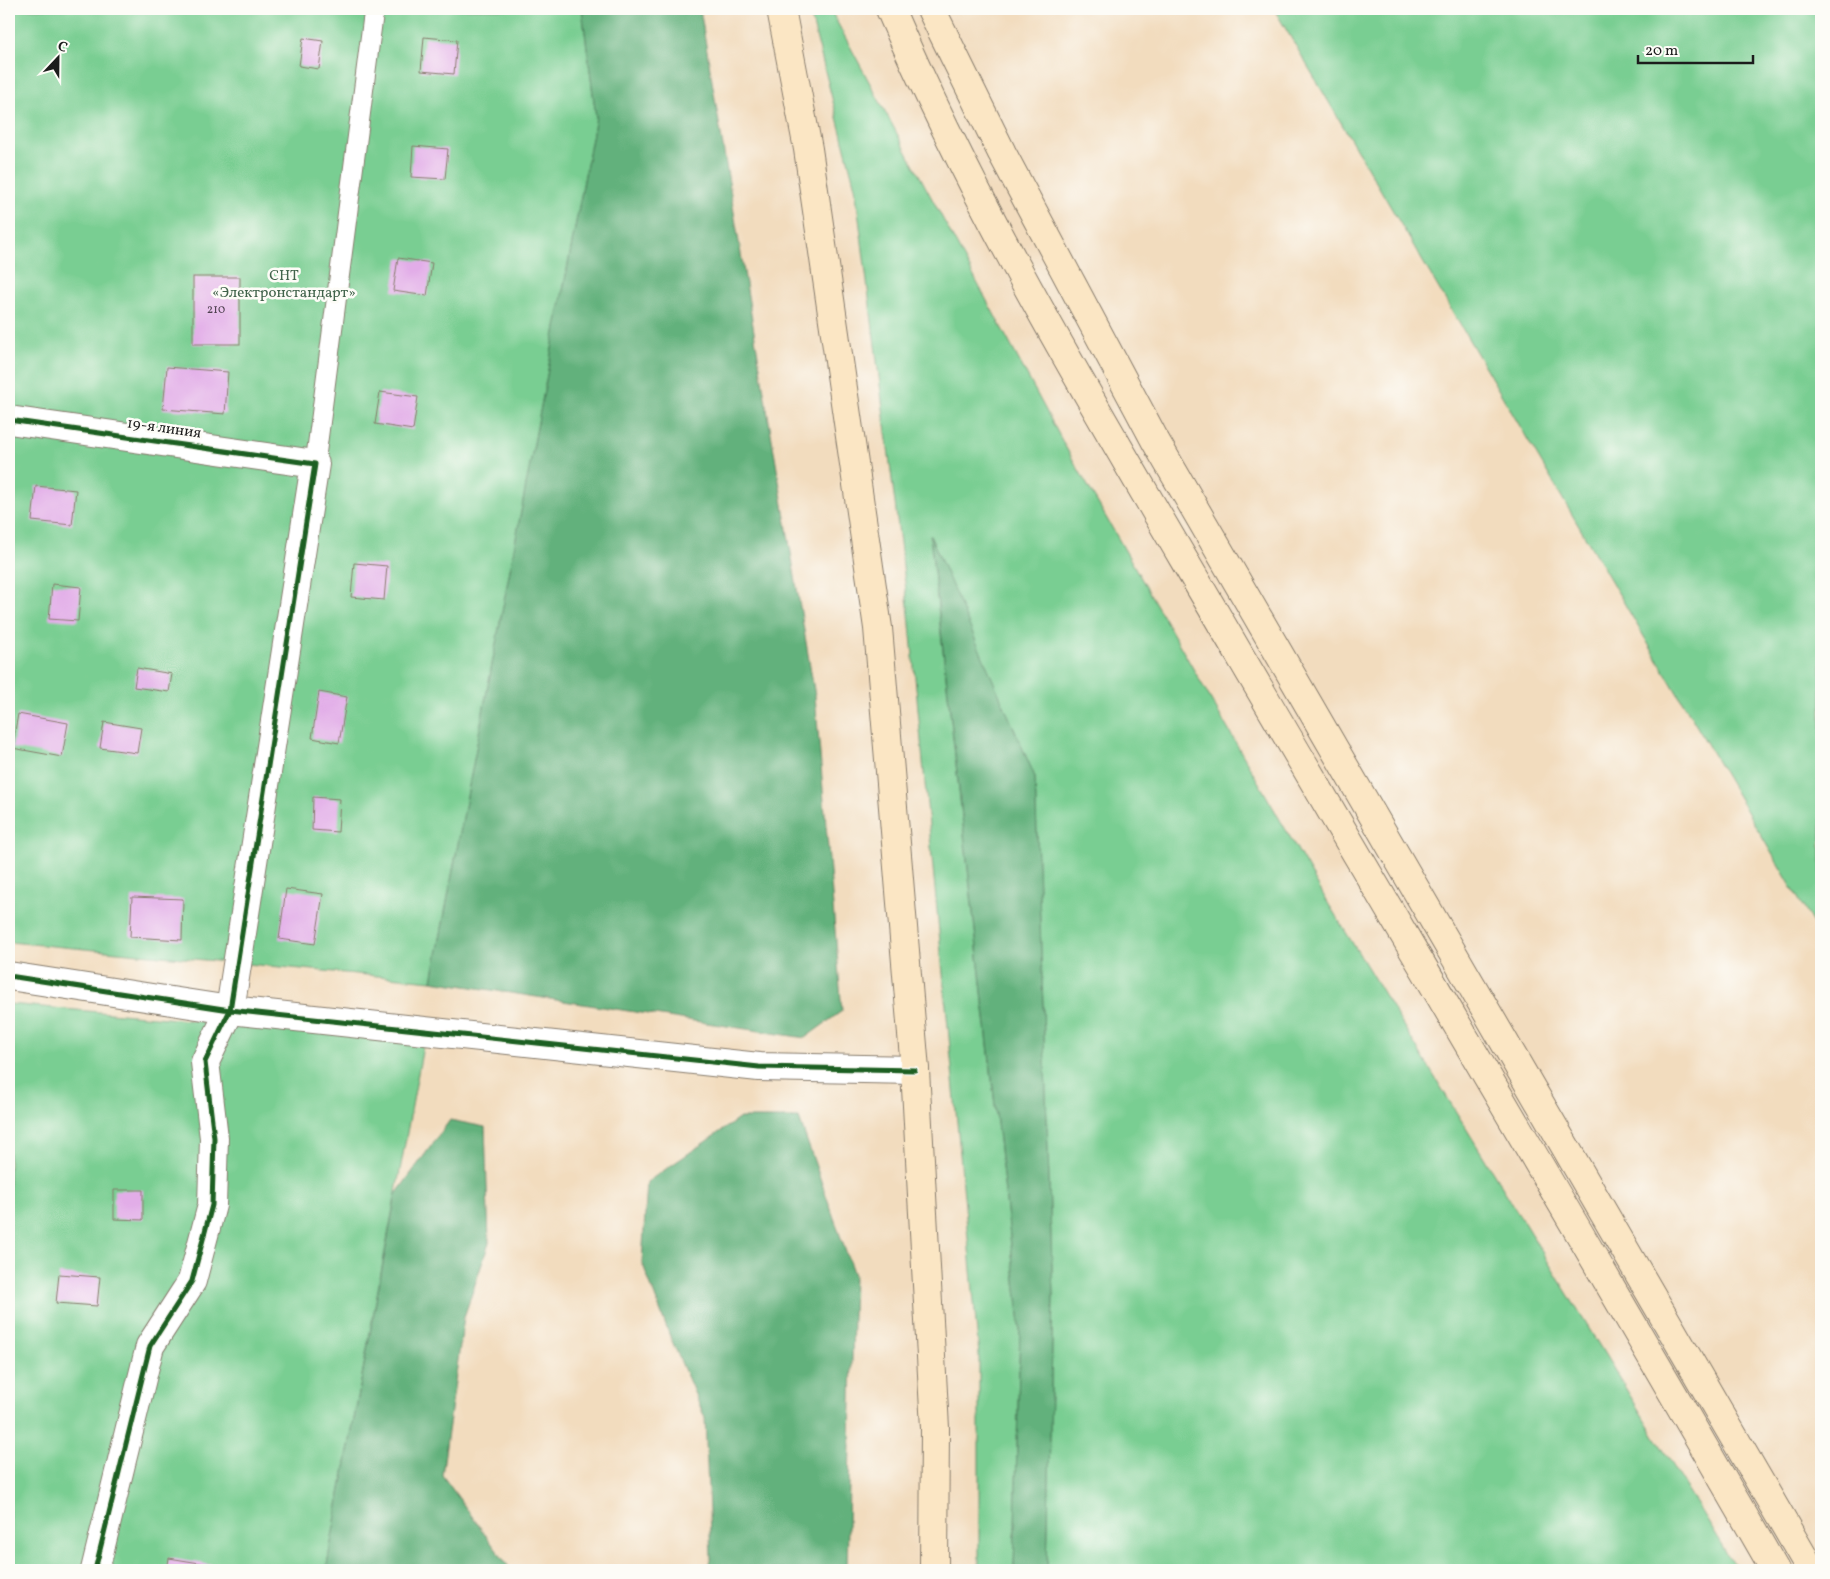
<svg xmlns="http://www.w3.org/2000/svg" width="1830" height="1579" font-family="Vollkorn,serif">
<rect width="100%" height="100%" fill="#fdfcf7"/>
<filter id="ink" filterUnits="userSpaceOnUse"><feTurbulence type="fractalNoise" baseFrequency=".02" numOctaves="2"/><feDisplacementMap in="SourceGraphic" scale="10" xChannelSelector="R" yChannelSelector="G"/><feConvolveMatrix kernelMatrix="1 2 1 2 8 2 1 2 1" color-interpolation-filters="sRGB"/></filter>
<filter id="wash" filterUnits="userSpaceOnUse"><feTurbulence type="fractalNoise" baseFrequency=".0096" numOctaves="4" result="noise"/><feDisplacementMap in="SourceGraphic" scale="20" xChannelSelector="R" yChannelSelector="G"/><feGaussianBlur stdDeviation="1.12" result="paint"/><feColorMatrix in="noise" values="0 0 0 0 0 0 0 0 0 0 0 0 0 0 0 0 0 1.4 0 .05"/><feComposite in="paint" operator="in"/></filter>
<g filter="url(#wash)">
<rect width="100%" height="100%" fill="#f2dcbe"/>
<g fill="#79ce92" stroke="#4a7557">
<polygon points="9,9 582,9 596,117 432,981 9,942"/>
<polygon points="809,9 830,9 1065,446 1328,903 1737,1570 1047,1570 1053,1296 1035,777 930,537 1020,1324 1014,1570 979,1570 979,1355 909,614 855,187"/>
<polygon points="1274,9 1821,9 1821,937"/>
<polygon points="9,1004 424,1041 326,1570 9,1570"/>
</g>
<g fill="#62b17c" stroke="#3f664c">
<polygon points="582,9 700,9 815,696 842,1011 805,1038 432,981 596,117"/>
<polygon points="930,535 1035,777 1053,1296 1047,1570 1014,1570 1020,1324"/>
<polygon points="740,1118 799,1118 854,1275 847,1570 706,1570 711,1558 705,1418 669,1334 642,1262 647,1182"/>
<polygon points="450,1120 485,1127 489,1243 464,1317 442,1475 511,1570 326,1570 396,1194"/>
</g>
<g id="blocks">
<g fill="#e2ade8">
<polygon points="424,37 457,40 454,74 421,71"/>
<polygon points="303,38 323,41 319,69 299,66"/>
<polygon points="413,146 448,149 445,179 411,177"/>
<polygon points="398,258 432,263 427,296 393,291"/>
<rect x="193" y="277" width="47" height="67"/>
<polygon points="167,367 228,372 225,414 163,409"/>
<polygon points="380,392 418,397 413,430 375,424"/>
<polygon points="36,486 76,490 72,525 32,521"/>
<polygon points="354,563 387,566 384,600 351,597"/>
<polygon points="52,584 81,587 78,621 49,619"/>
<polygon points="137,668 172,674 169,692 134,687"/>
<polygon points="319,692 347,697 339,743 312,738"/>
<polygon points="18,714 68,723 62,757 12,748"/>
<polygon points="104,722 141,728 137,753 100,748"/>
<polygon points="313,797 340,799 338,832 312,830"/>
<polygon points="286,889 323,894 315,944 279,939"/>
<polygon points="132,897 183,899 182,940 130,937"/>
<polygon points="114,1190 143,1190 143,1220 114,1219"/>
<polygon points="59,1274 100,1277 97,1306 56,1303"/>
<polygon points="169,1558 218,1566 217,1570 167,1570"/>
</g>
</g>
</g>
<g filter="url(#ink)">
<use href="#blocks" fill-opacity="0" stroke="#877c6d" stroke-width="1"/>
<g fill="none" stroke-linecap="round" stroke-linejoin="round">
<defs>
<polyline id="service" points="315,464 374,9"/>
<g id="minor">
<polyline points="9,420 315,464 230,1010 205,1062 214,1138 212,1205 192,1281 150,1346 95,1570"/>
<polyline points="9,976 230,1010 759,1067 915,1070"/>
</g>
<g id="secondary">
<polyline points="781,9 808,149 878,628 915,1070 935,1428 934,1570"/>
<path d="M890,9c98,226 228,437 352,650 178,304 358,606 533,911"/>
<polyline points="931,9 1002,153 1156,442 1811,1570"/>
</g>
</defs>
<use href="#service" stroke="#877c6d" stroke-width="21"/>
<use href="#minor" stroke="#877c6d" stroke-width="30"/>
<use href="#secondary" stroke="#877c6d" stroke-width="30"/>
<use href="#service" stroke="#fff" stroke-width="19"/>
<use href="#minor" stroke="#fff" stroke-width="28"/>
<use href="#secondary" stroke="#fbe6c4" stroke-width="28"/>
<defs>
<g id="cycleway">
<polyline points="9,420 315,464 230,1010 205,1062 214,1138 212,1205 192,1281 150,1346 95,1570"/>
<polyline points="9,976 230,1010 759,1067 915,1070"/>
</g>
</defs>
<use href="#cycleway" stroke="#fdfcf7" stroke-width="8"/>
<use href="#cycleway" stroke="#1b5e20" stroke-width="5"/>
</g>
</g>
<g text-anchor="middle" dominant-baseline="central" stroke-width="5" stroke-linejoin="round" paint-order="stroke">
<g font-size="12" fill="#4e404f">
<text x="216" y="310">210</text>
</g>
<g font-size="15" fill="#41634b" stroke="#fdfcf7">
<text x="284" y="276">СНТ<tspan x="284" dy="17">«Электронстандарт»</tspan></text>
</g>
<g font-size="15" fill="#1c1c1c" stroke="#fdfcf7">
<text transform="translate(164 429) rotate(8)">19-я линия</text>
</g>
</g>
<rect width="1830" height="1579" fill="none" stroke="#fdfcf7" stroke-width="30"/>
<g transform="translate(58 58) rotate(22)" stroke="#fdfcf7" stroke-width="4" paint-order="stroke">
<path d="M0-4L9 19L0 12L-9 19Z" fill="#1c1c1c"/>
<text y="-8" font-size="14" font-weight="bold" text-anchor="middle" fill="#1c1c1c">С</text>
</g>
<path d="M1638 55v8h115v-8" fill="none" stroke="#1c1c1c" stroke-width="2.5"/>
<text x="1645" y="55" font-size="15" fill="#1c1c1c" stroke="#fdfcf7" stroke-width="4" paint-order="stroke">20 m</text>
</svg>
